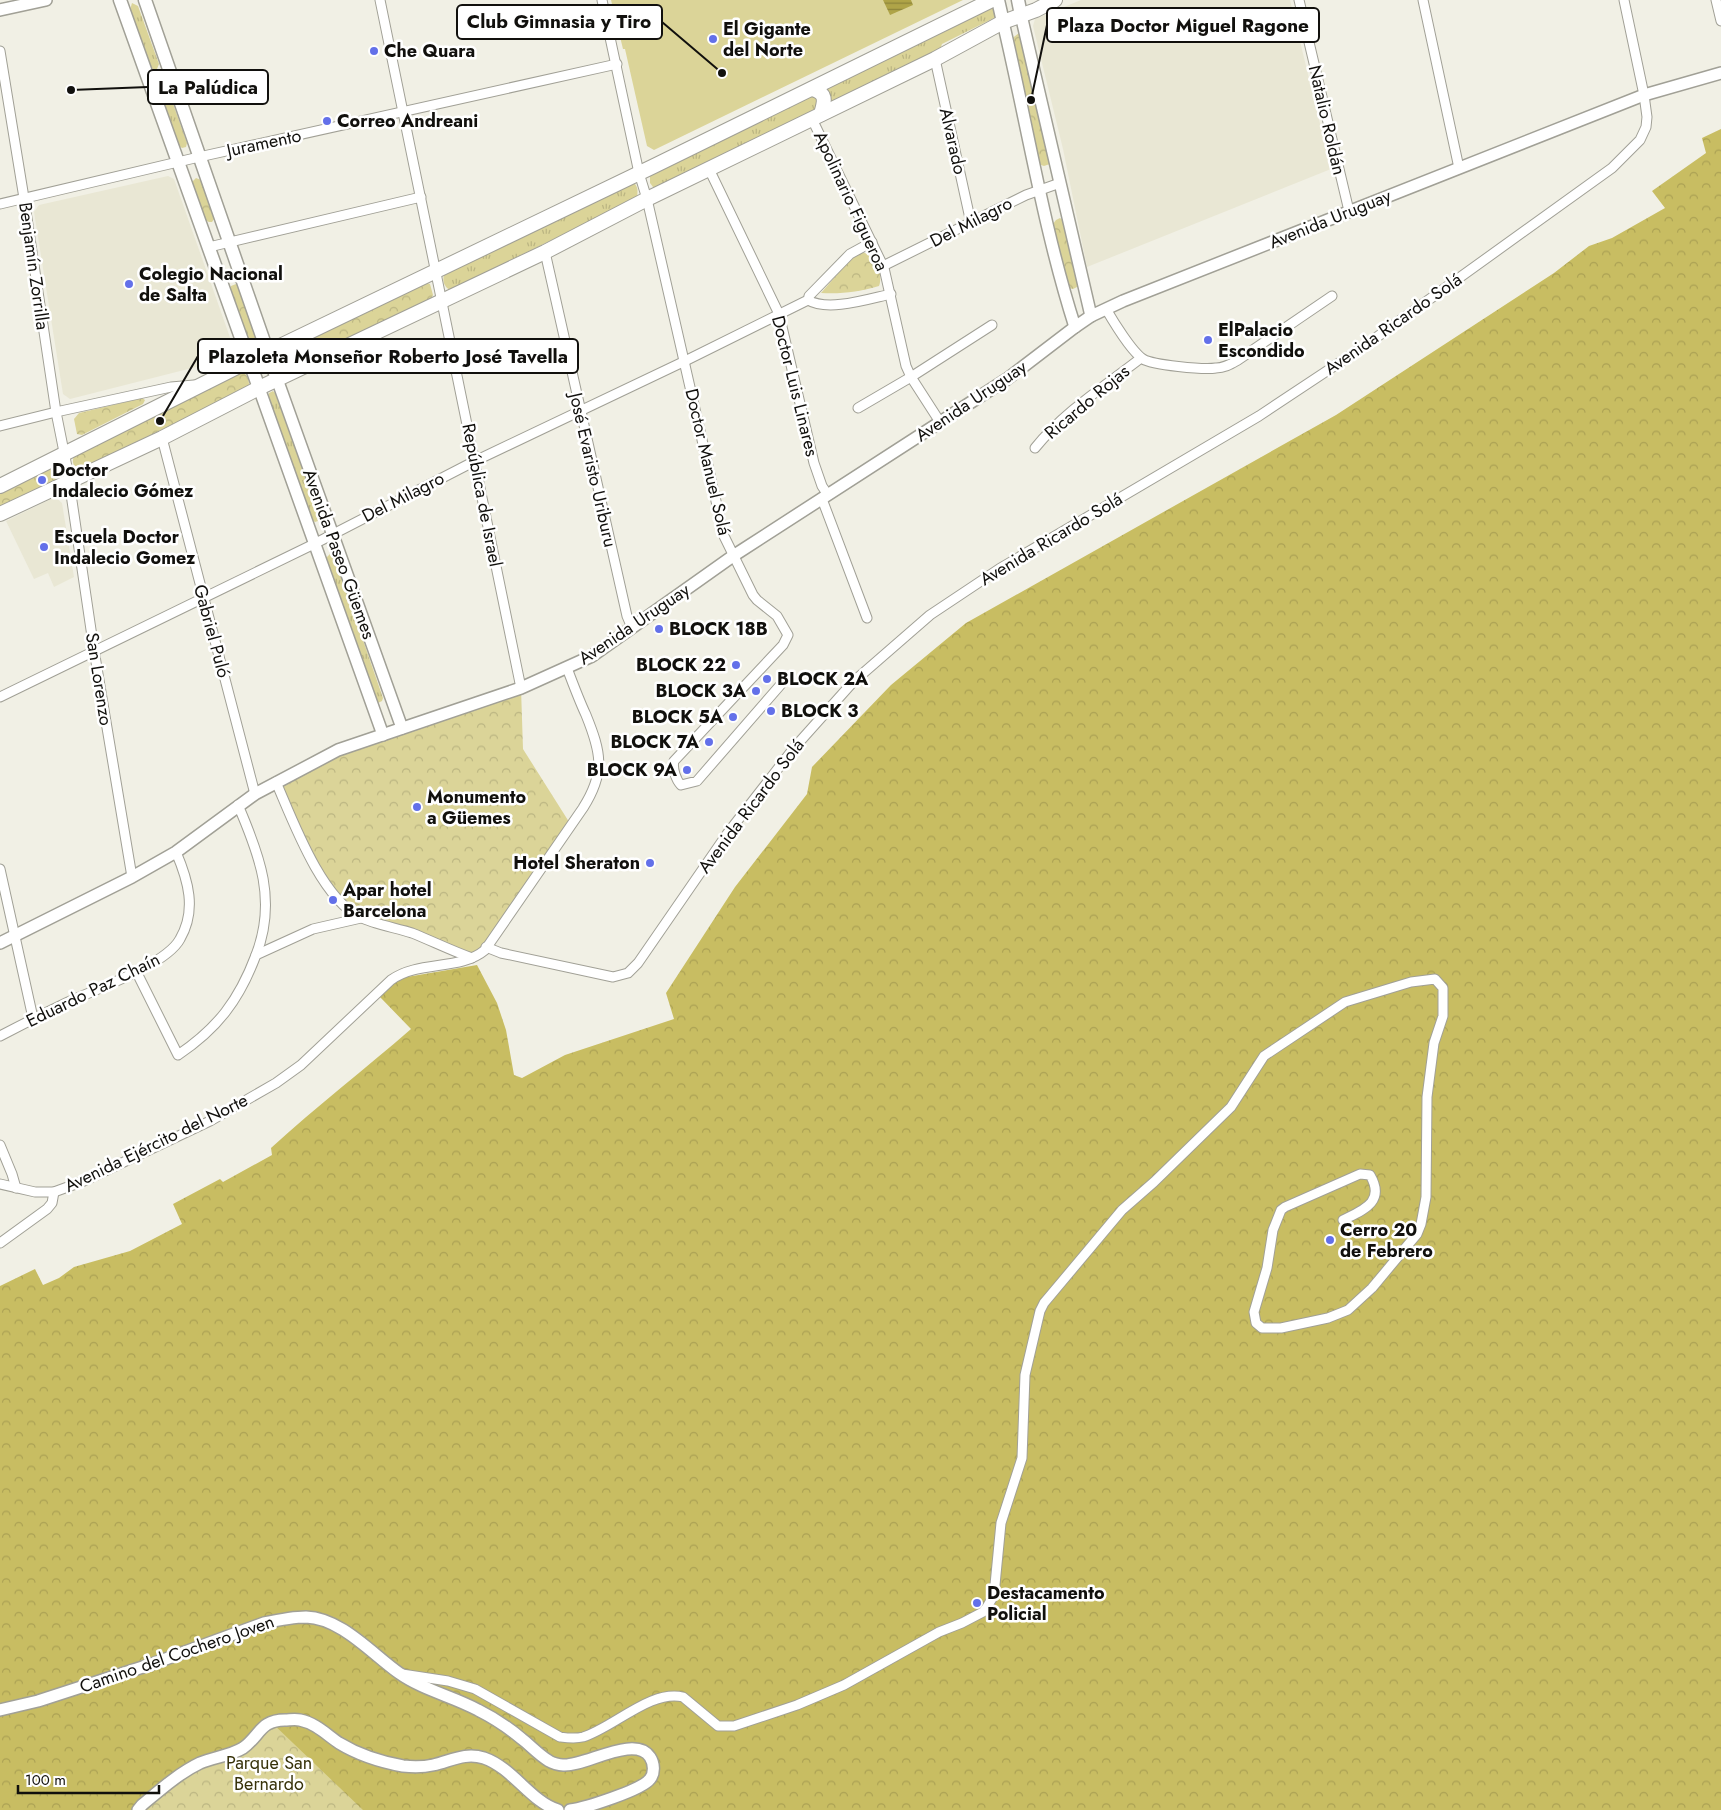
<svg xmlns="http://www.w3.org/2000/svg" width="1721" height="1810" font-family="Jost,sans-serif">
<defs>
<pattern id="grass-tufts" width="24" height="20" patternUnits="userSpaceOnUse" patternTransform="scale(1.25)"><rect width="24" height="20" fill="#dbd498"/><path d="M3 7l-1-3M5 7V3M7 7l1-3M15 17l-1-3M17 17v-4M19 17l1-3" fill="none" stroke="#bbb582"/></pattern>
<pattern id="forest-crowns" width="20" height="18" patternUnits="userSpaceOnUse" patternTransform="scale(1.25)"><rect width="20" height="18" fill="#c8bd62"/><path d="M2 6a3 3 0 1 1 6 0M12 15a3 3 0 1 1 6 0" fill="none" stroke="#aba154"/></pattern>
<pattern id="park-crowns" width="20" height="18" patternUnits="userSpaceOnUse" patternTransform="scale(1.25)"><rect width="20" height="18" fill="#dbd498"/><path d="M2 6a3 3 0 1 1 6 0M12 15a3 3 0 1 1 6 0" fill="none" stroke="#bbb582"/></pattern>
<pattern id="water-rules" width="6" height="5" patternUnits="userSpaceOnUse" patternTransform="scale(1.25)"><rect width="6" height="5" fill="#afa448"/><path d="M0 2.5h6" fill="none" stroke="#8d843a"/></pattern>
</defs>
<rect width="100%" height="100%" fill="#f1f0e5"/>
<g fill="#e9e7d4">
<polygon points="1081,0 1290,0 1331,169 1087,267 1063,149 1033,26 1035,19"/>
<polygon points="168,176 174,179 232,343 229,351 196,367 70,399 63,394 34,212 39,205"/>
<polygon points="55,497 62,503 74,577 54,587 48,573 34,579 6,521"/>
</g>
<g fill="url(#grass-tufts)">
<polygon points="132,3 138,6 159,64 157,69 154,70 151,67 130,10"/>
<polygon points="990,8 994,8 997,14 994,18 942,44 939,52 828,106 822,91"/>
<polygon points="162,79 165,81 187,143 186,147 182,148 178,145 157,84"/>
<polygon points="810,94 817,96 819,109 661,187 653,187 650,183 650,176 656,170"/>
<path d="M632,182c6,3 6,8 5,15l-6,4 -181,89c-7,-4 -8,-11 -5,-18z"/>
<polygon points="273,391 275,393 320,517 318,521 315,522 312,520 268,396 269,393"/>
<polygon points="330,554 334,556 383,698 382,701 378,703 374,700 326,558"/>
</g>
<path fill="url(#forest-crowns)" d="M1721,129v1681h-1721v-524l35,-17 8,16 16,-7 15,-11 56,-16 52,-27 -9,-20 47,-25 3,3 49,-27 -1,-7c46,-42 94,-79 140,-119l-32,-33 22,-18 76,-13 20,38 9,27 8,45 8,3 43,-23 109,-36 -8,-26 69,-106 72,-93 5,-27 79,-82 75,-62 370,-208 218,-142 35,-27 23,-8 53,-30 -13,-17 54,-38 -4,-15z"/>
<g fill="url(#park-crowns)">
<polygon points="1019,33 1023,35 1051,160 1050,164 1044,166 1038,164 1010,40"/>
<polygon points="196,178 201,180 214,219 212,222 209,222 205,220 192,182"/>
<polygon points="1060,218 1064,221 1079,284 1077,287 1073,289 1068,288 1053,224 1056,220"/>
<path d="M859,252c15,0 25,21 20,34 -20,6 -37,8 -58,7l32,-37z"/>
<polygon points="424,282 430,284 433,295 431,299 286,369 282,367 278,358 280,352"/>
<polygon points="236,284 239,287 261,349 253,352 230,290 231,286"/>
<path d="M243,372c4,3 6,8 6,13l-2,3 -166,81 -5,-1c-4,-5 -4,-8 -1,-14z"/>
<polygon points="142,398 145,400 143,404 82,435 77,434 74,419 79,413"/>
<polygon points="51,468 57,482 0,509 0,492"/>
<polygon points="521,688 523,749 571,825 491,939 475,953 466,953 361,918 332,891 276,782 338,750"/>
<polygon points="270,1721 363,1810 138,1810 169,1783 231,1754"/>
</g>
<polygon fill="#dbd498" points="611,0 963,0 654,150 647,146 625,49 623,49"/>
<polygon fill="url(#water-rules)" points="883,0 911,0 913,5 890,15"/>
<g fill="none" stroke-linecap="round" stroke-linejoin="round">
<defs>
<g id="minor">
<polyline points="380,0 521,688"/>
<path d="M602,0l37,173 8,26 77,337 29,59 4,5 20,16 11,19 -5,10 -109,116c-2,7 2,19 7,24l16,-4 86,-99"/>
<polyline points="1299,0 1349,211"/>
<polyline points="1423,0 1459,168"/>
<polyline points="1716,0 1721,21"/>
<polyline points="0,51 24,198 56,412 67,467 94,650 132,877"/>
<polyline points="935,59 971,223"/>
<polyline points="812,119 884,268 906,366 911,377 940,422"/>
<polyline points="709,169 779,314 814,463 822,486 828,495"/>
<polyline points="0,204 199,157 617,64"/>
<polyline points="209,247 421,197"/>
<polyline points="545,252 627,616 632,628"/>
<polyline points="883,266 1026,195 1060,183"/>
<path d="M808,300c20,12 60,-1 83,-6"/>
<path d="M1106,309c7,12 26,43 37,50 9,6 61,11 73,9 9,0 15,-4 22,-8l94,-64"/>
<polyline points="858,408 911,377 992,325"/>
<polyline points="0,426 56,412 171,387 194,385"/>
<polyline points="162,438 255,794"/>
<path d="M1035,448c29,-36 70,-62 106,-90"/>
<polyline points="822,499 867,618"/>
<polyline points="0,697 314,544 475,461 685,361 808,300 809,296 850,254 872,242"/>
<path d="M276,782c17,39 45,116 84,135 13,7 37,11 52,16 20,8 40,18 60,25"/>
<path d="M238,805c22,51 39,96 18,150"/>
<polyline points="0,869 33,1018"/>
<polyline points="486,947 501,953 613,977 628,973 638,963 727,834 794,748 853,682 930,615 999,569 1259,416 1363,347 1612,168 1640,140 1646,127 1647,117 1644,95 1624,0"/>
<path d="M136,971l42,84c40,-27 61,-55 78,-100l57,-26 48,-11"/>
<path d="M0,1036c23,-12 45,-23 68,-34 28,-13 98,-37 112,-63 17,-29 8,-59 -4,-87"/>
<polyline points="0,1145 12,1174 16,1188"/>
<path d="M0,1184l35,8h19l30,-11 126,-60 66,-38 25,-18 90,-85c28,-20 69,-9 94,-30l98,-142c23,-36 18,-56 3,-93 -7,-15 -13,-31 -19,-47"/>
<polyline points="0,1243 47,1209 52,1203 54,1192"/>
<path d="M402,1674l46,7 27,8 85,48c8,1 15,2 23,0 30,-9 68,-48 100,-40l35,29h16l63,-21 47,-20 95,-53 23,-9 21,-11 4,-5 7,-12 7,-72 21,-65 3,-83 15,-64 4,-8 78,-93 32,-28 77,-75 33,-51 81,-54 66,-20 24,-3 8,9v28l-9,27 -7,54 -1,100 -5,27 -4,10 -45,54 -24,22 -20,8 -47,10h-19l-6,-5 -2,-11 13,-44 6,-38 8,-20 4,-3 75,-33 10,1c16,27 -7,35 -27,45"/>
</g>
<g id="tertiary">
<polyline points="0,10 46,0"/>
<polyline points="1021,15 1091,316"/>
<path d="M1003,22c24,101 40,205 72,305"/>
<polyline points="277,379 402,728"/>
<polyline points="259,388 383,735"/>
<polyline points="0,943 132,877 176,852 255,794 338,750 521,688 592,656 733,556 1007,379 1075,327 1091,316 1123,301 1644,95 1721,73"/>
<path d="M0,1710l38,-9 114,-37 112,-41c14,-3 28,-6 42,-6 35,1 66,37 93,56 24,17 53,23 79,37 16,8 31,18 44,29 9,7 17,16 27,22 3,2 10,4 14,4 21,2 72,-31 87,-8 4,6 5,16 0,22 -8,11 -65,29 -80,31"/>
<path d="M138,1810l4,-5c18,-15 37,-32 58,-42 14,-6 30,-7 43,-15 17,-12 17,-28 42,-28 4,0 10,-1 15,0 15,3 26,14 39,23 18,11 42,19 64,23 9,1 21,1 30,-1 18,-4 32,-13 51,-7 29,10 47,44 74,52"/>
</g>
<g id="secondary">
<polyline points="120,0 259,388"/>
<polyline points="145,0 277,379"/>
<polyline points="998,0 1003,22"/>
<polyline points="1018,0 1021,15"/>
</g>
<g id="primary">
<path d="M812,89c15,4 13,12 9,25"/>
<polyline points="0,486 249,361 654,166 992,0"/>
<polyline points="0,514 162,438 259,388 545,252 647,199 935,59 1003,22 1036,10 1055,0"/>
</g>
</defs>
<use href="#minor" stroke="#a1a096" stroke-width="11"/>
<use href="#tertiary" stroke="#a1a096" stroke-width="14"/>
<use href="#secondary" stroke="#a1a096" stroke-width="15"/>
<use href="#primary" stroke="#a1a096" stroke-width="16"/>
<use href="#minor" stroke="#fff" stroke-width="9"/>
<use href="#tertiary" stroke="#fff" stroke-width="11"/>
<use href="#secondary" stroke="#fff" stroke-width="12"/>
<use href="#primary" stroke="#fff" stroke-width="14"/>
</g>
<g fill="#6370e9" stroke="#fff" stroke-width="2">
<circle cx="713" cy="39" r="5"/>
<circle cx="374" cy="51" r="5"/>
<circle cx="327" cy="121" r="5"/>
<circle cx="129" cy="284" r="5"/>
<circle cx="1208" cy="340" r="5"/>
<circle cx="42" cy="480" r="5"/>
<circle cx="44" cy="547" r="5"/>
<circle cx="659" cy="629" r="5"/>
<circle cx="736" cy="665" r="5"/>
<circle cx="767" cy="679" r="5"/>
<circle cx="756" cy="691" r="5"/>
<circle cx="771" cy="711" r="5"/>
<circle cx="733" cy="717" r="5"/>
<circle cx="709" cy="742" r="5"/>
<circle cx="687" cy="770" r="5"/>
<circle cx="417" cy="807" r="5"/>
<circle cx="650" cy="863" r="5"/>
<circle cx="333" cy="900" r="5"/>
<circle cx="1330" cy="1240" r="5"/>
<circle cx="977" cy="1603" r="5"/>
</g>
<g text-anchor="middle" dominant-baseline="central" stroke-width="5" stroke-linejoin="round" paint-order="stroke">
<g font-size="18" font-weight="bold" fill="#11100d" stroke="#fff" text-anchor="start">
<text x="723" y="29">El Gigante<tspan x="723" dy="21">del Norte</tspan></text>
<text x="384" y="51">Che Quara</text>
<text x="337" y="121">Correo Andreani</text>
<text x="139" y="274">Colegio Nacional<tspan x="139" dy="21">de Salta</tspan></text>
<text x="1218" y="330">ElPalacio<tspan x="1218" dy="21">Escondido</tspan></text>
<text x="52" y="470">Doctor<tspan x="52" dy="21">Indalecio Gómez</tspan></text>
<text x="54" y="537">Escuela Doctor<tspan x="54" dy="21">Indalecio Gomez</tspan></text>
<text x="669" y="629">BLOCK 18B</text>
<text x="726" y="665" text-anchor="end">BLOCK 22</text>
<text x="777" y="679">BLOCK 2A</text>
<text x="746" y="691" text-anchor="end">BLOCK 3A</text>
<text x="781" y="711">BLOCK 3</text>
<text x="723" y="717" text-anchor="end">BLOCK 5A</text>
<text x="699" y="742" text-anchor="end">BLOCK 7A</text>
<text x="677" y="770" text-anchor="end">BLOCK 9A</text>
<text x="427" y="797">Monumento<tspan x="427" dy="21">a Güemes</tspan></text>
<text x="640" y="863" text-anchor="end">Hotel Sheraton</text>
<text x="343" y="890">Apar hotel<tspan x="343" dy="21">Barcelona</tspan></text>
<text x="1340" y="1230">Cerro 20<tspan x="1340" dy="21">de Febrero</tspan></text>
<text x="987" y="1593">Destacamento<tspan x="987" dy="21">Policial</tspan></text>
</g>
<g font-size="18" fill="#11100d" stroke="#fff">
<text transform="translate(1327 120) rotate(77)">Natalio Roldán</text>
<text transform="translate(953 141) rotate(77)">Alvarado</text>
<text transform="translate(264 143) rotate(-12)">Juramento</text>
<text transform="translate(851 201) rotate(65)">Apolinario Figueroa</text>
<text transform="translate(1330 219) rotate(-22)">Avenida Uruguay</text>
<text transform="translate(971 222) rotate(-27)">Del Milagro</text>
<text transform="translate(34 266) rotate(82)">Benjamín Zorrilla</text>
<text transform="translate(1393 324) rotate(-35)">Avenida Ricardo Solá</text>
<text transform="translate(795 386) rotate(76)">Doctor Luis Linares</text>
<text transform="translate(971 401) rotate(-34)">Avenida Uruguay</text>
<text transform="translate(1087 402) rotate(-40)">Ricardo Rojas</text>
<text transform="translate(708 462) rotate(77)">Doctor Manuel Solá</text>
<text transform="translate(593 470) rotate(77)">José Evaristo Uriburu</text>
<text transform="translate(482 495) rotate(79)">República de Israel</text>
<text transform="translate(403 497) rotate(-27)">Del Milagro</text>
<text transform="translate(1051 539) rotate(-31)">Avenida Ricardo Solá</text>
<text transform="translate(339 554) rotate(70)">Avenida Paseo Güemes</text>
<text transform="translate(634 624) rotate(-34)">Avenida Uruguay</text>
<text transform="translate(212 631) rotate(75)">Gabriel Puló</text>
<text transform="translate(99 679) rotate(81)">San Lorenzo</text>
<text transform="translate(751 806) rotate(-53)">Avenida Ricardo Solá</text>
<text transform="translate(93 990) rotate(-26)">Eduardo Paz Chaín</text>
<text transform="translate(156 1143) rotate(-26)">Avenida Ejército del Norte</text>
<text transform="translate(177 1654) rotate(-19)">Camino del Cochero Joven</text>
</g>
<g font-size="18" fill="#37320a" stroke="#fff">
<text x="269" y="1763">Parque San<tspan x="269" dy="21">Bernardo</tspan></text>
</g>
</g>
<path fill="none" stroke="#11100d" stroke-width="2" d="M722 73L662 22M1031 100L1047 25M71 90L148 87M160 421L198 356"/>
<g fill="#11100d" stroke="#fff" stroke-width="2">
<circle cx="722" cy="73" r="5"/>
<circle cx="1031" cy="100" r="5"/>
<circle cx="71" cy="90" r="5"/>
<circle cx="160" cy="421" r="5"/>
</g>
<g fill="#fff" stroke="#11100d" stroke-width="2">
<rect x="457" y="5" width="205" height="34" rx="5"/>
<rect x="1047" y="8" width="272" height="34" rx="5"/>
<rect x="148" y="70" width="120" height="34" rx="5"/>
<rect x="198" y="339" width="380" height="34" rx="5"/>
</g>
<g font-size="19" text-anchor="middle" font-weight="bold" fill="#11100d">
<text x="559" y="28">Club Gimnasia y Tiro</text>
<text x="1183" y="32">Plaza Doctor Miguel Ragone</text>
<text x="208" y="94">La Palúdica</text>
<text x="388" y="363">Plazoleta Monseñor Roberto José Tavella</text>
</g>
<path d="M18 1785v8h141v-8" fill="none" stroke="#11100d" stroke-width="2.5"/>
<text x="25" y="1785" font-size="15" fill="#11100d" stroke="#ffffff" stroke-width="4" paint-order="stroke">100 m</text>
</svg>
